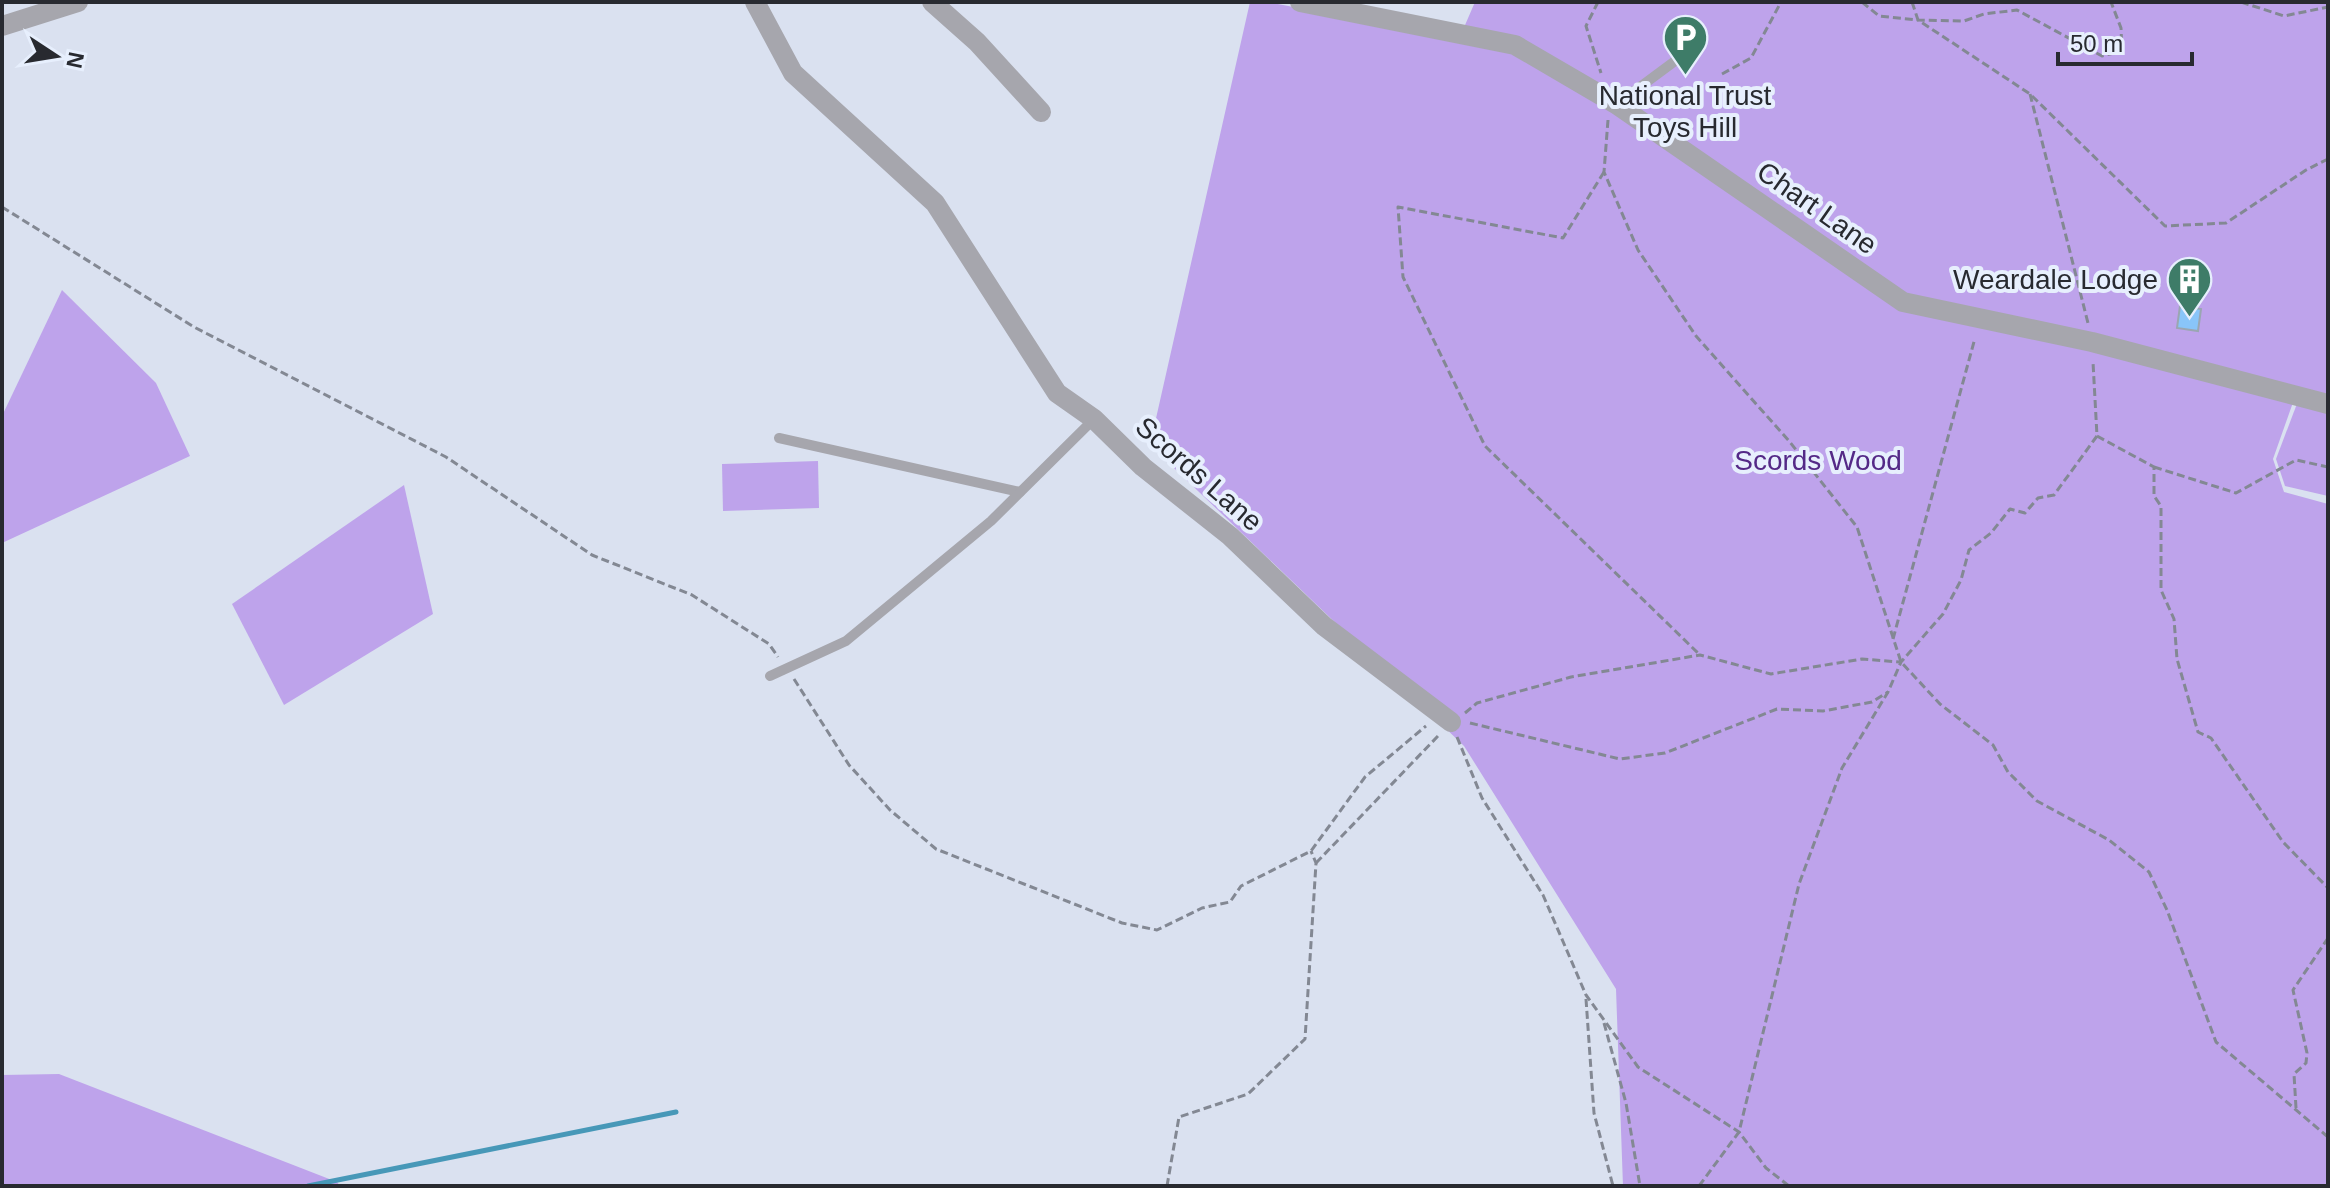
<svg xmlns="http://www.w3.org/2000/svg" width="2330" height="1188" font-family="Helvetica,sans-serif">
<rect width="100%" height="100%" fill="#dae1f0"/>
<g fill="#bea3eb">
<polygon points="1250,2 1268,2 1459,39 1475,2 2328,2 2328,399 2297,391 2273,459 2284,492 2328,504 2328,1186 1623,1186 1616,989 1464,746 1150,445"/>
<polygon points="62,290 156,383 190,456 2,543 2,416"/>
<polygon points="2298,401 2328,409 2328,496 2285,486 2276,459"/>
<polygon points="818,461 819,508 723,511 722,464"/>
<polygon points="404,485 433,614 284,705 232,604"/>
<polygon points="59,1074 337,1182 340,1186 2,1186 2,1075"/>
</g>
<g fill="none" stroke-linecap="round" stroke-linejoin="round">
<polyline stroke="#4798b8" stroke-width="5" points="308,1186 676,1112"/>
</g>
<polygon fill="#89c5f9" stroke="#9aa6b2" stroke-width="2" points="2180,306 2201,309 2198,331 2177,328"/>
<g fill="none" stroke-linecap="round" stroke-linejoin="round">
<g stroke="#838893" stroke-width="3" stroke-dasharray="8 4" stroke-linecap="butt">
<polyline points="1598,2 1586,26 1601,73"/>
<polyline points="1862,2 1879,16 1918,20 1964,21 1984,14 2017,10 2102,56 2122,51 2121,28 2111,2"/>
<polyline points="1912,2 1918,20 2030,94 2165,226 2226,223 2306,170 2328,159"/>
<polyline points="2241,2 2284,16 2328,7"/>
<polyline points="1722,74 1751,58 1781,2"/>
<polyline points="2030,94 2088,323"/>
<polyline points="1608,120 1604,172 1638,250 1696,336 1789,441 1857,527 1901,662 1940,704 1993,745 2008,772 2037,801 2109,840 2149,872 2167,910 2216,1042 2328,1137"/>
<polyline points="1604,172 1563,238 1398,207 1403,277 1485,446 1700,655"/>
<polyline points="2,207 194,327 446,457 592,555 692,595 769,644 778,657"/>
<polyline points="2097,436 2154,467 2154,496 2161,506 2161,590 2174,619 2177,659 2198,732 2211,738 2283,842 2328,888"/>
<polyline points="2154,467 2236,493 2296,460 2328,467"/>
<polyline points="1893,639 1975,338"/>
<polyline points="794,679 849,765 890,810 936,849 1122,923 1157,930 1202,908 1230,902 1241,886 1311,851 1365,777 1426,726"/>
<polyline points="1465,713 1477,703 1571,677 1700,655 1771,674 1862,659 1900,662"/>
<polyline points="1470,723 1620,759 1665,753 1777,709 1823,711 1872,702 1888,692"/>
<polyline points="1457,737 1482,798 1543,895 1586,995 1638,1067 1739,1132 1766,1168 1789,1186"/>
<polyline points="1316,863 1438,736"/>
<polyline points="1586,999 1594,1113 1613,1186"/>
<polyline points="1604,1023 1626,1103 1640,1186"/>
<polyline points="2296,1108 2294,1074 2306,1063 2307,1053 2293,990 2328,938"/>
<polyline points="1167,1186 1179,1117 1248,1094 1305,1039 1316,863 1311,851"/>
<polyline points="1699,1186 1739,1132 1799,884 1842,768 1888,692 1901,662 1943,614 1961,580 1969,550 1991,533 2010,509 2025,513 2038,498 2054,495 2097,436 2093,362"/>
</g>
<g stroke="#a6a6ad" stroke-width="10">
<polyline points="1617,104 1702,41"/>
<polyline points="779,438 1020,492"/>
<polyline points="770,676 846,641 991,521 1094,419"/>
</g>
<g stroke="#a6a6ad" stroke-width="20">
<polyline points="755,2 793,73 935,203 1057,393 1094,419 1143,467 1230,536 1324,626 1451,722"/>
<polyline points="932,2 977,42 1041,112"/>
<polyline points="1300,2 1515,45 1616,104 1903,302 2092,342 2328,404"/>
<polyline points="2,26 78,2"/>
</g>
</g>
<defs>
<symbol id="parking-pin" viewBox="-11 -11 22 30"><path d="M0 17L-7.5 6A9.5 9.5 0 1 1 7.5 6Z" fill="#3e7c68" stroke="#e7effd"/><path d="M-3.5-5.5H1a3.5 3.5 0 0 1 0 7H-1V5.5H-3.5ZM-1-3.4V-.6H.8a1.4 1.4 0 0 0 0-2.8Z" fill="#fff"/></symbol>
<symbol id="building-pin" viewBox="-11 -11 22 30"><path d="M0 17L-7.5 6A9.5 9.5 0 1 1 7.5 6Z" fill="#3e7c68" stroke="#e7effd"/><path d="M-4-6H4V6H1V3H-1V6H-4ZM-2.5-4.3h1.7v1.8h-1.7ZM.8-4.3h1.7v1.8H.8ZM-2.5-1h1.7V.8h-1.7ZM.8-1h1.7V.8H.8Z" fill="#fff"/></symbol>
</defs>
<g fill-rule="evenodd">
<use href="#parking-pin" x="1660" y="12" width="51" height="69"/>
<use href="#building-pin" x="2164" y="254" width="51" height="69"/>
</g>
<g text-anchor="middle" dominant-baseline="central" stroke-width="8" stroke-linejoin="round" paint-order="stroke">
<g font-size="28" fill="#282a30" stroke="#e7effd">
<text x="1685" y="95">National Trust<tspan x="1685" dy="32">Toys Hill</tspan></text>
<text x="2158" y="279" text-anchor="end">Weardale Lodge</text>
</g>
<g font-size="28" fill="#282a30" stroke="#e7effd">
<text transform="translate(1817 208) rotate(35)">Chart Lane</text>
<text transform="translate(1199 474) rotate(41)">Scords Lane</text>
</g>
<g font-size="28" fill="#542987" stroke="#e7effd">
<text x="1818" y="460">Scords Wood</text>
</g>
</g>
<rect width="2330" height="1188" fill="none" stroke="#282a30" stroke-width="8"/>
<g transform="translate(56 56) rotate(102)" stroke="#e7effd" stroke-width="6" paint-order="stroke">
<path d="M0-6L14 30L0 20L-14 30Z" fill="#282a30"/>
<text y="-12" font-size="22" font-weight="bold" text-anchor="middle" fill="#282a30">N</text>
</g>
<path d="M2058 52v12h134v-12" fill="none" stroke="#282a30" stroke-width="4"/>
<text x="2070" y="52" font-size="24" fill="#282a30" stroke="#e7effd" stroke-width="6" paint-order="stroke">50 m</text>
</svg>
